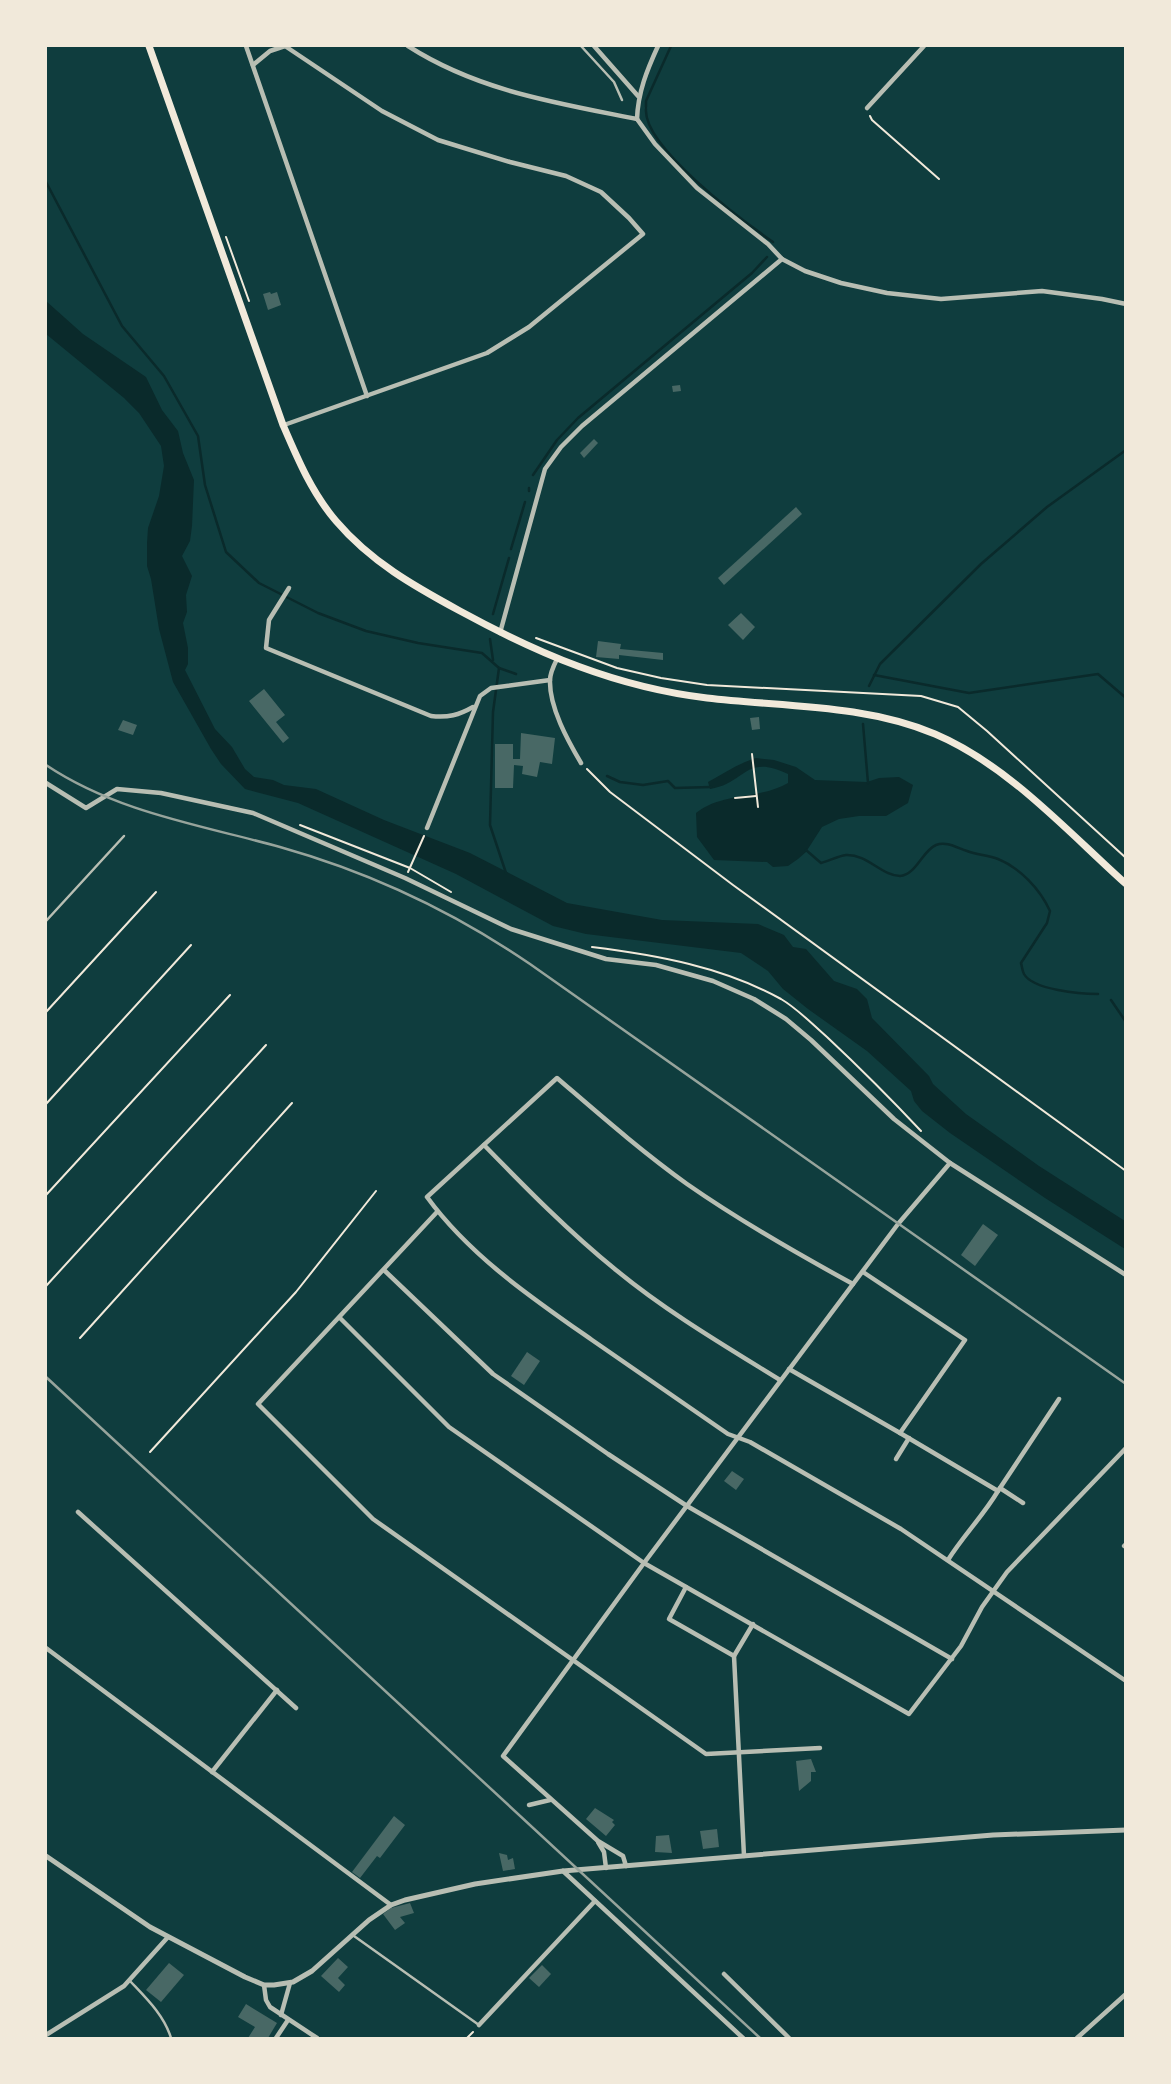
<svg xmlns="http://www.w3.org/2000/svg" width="1171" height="2084" font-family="Spectral,serif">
<rect width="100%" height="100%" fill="#0f3d3e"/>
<g fill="#0a2a2b">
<polygon points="46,301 83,334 146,377 162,410 178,431 183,453 194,480 192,526 190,541 182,556 192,576 186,595 187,612 183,623 188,648 188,664 185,670 215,729 232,747 245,769 254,777 273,780 284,785 316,789 384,820 470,853 567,903 662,920 758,924 784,935 793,947 806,949 834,981 857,989 867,999 872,1018 929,1076 933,1084 966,1114 1039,1166 1125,1221 1125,1249 1045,1198 950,1133 922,1111 914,1101 911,1091 867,1051 808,1009 783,989 768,971 741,953 586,934 553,926 456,874 298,803 245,789 221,764 211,749 173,682 159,629 151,579 147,566 147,543 148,528 159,496 164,466 161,446 139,413 124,398 46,334"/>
<path d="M756,758l18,2 22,7 19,13 52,2 12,-4 20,-1 14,8 -5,18 -22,13h-27l-20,3 -17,8 -16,25 -8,7 -10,7 -15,1 -6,-5 -53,-2 -17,-23 -1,-24c27,-21 62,-13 92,-30v-9c-43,-21 -42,9 -78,15l-2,-7c15,-8 31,-19 48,-24z"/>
</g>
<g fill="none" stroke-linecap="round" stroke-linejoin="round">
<g stroke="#0a2a2b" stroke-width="2.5">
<polyline points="646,107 646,101 671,46"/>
<path d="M646,109c-3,38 97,112 127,133"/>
<polyline points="46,182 122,326 164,376 198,436 205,485 226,552 259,583 318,613 366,631 418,643 482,653 499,668 493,712 490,825 506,873"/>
<polyline points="533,475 557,440 578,418 752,273 767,257"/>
<polyline points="529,491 529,488"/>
<polyline points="511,549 525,502"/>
<polyline points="493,614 509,558"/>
<polyline points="490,639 493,660"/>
<polyline points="499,668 516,674"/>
<polyline points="874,675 969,693 1098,674 1126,698"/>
<polyline points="869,686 880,664 981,564 1047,507 1126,450"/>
<polyline points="863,724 868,783"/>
<polyline points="607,776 620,782 643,785 668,781 675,788 711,787"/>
<path d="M806,850l15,13c8,-2 17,-7 25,-8 21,-1 36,21 54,21 16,-1 22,-25 36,-31 11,-4 21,3 31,6 10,4 21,4 31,8 22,9 42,30 52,52l-3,12 -26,40c1,3 1,7 3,11 9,16 57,20 74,20"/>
<polyline points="1111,1000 1126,1022"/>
</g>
</g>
<g fill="#486865">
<polygon points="270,292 271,294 277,292 281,305 268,310 263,294"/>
<polygon points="680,385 681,391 673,392 672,386"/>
<polygon points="594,439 598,443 584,458 580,453"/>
<polygon points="796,507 802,514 724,585 718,578"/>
<polygon points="741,613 755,627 743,640 728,625"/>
<polygon points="598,641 621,644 620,649 663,653 663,660 619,655 619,659 596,657"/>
<polygon points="264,689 285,715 276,722 289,738 283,743 249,701"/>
<polygon points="759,717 760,729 752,730 750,718"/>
<polygon points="123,720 137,725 133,735 118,730"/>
<polygon points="521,733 555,738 552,764 540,762 537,777 522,774 523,766 514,765 513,788 495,788 495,744 513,744 513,759 520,759"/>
<polygon points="983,1224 998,1235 975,1266 961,1255"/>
<polygon points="527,1352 540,1361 524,1385 511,1376"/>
<polygon points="732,1471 744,1479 736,1490 724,1481"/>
<polygon points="811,1759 816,1772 811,1772 811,1781 799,1791 796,1761"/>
<polygon points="595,1808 614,1820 612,1822 615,1825 606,1836 586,1819"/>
<polygon points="394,1816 405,1825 380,1858 377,1856 360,1878 352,1872"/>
<polygon points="717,1829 719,1847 703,1849 700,1831"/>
<polygon points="669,1835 672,1853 655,1852 656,1836"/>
<polygon points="499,1853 507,1855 508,1860 513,1858 515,1869 503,1871"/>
<polygon points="410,1903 414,1913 400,1917 405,1923 395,1930 383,1914 391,1908"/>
<polygon points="338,1958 348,1967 338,1978 345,1985 339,1992 321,1976"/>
<polygon points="169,1963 184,1975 161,2002 146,1990"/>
<polygon points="542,1965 551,1974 539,1987 529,1978"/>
<polygon points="246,2004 277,2023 268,2038 248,2038 255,2027 238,2017"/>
</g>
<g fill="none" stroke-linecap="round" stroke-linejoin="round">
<g stroke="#f1e9da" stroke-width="2">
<polyline points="870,116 872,120 939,179"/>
<polyline points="226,237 249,301"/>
<polyline points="536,638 617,668 661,678 707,685 921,696 958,707 987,731 1126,858"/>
<polyline points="752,754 758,807"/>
<polyline points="587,769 610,792 733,885 1126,1171"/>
<polyline points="735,798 756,796"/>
<polyline points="300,825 410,868 451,892"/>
<polyline points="408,872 424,836"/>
<path d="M592,947c65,8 131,20 189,52 17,10 31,25 46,38 32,30 64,62 94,94"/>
<polyline points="46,1012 156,892"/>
<polyline points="46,1104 191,945"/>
<polyline points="46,1195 230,995"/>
<polyline points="46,1286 266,1045"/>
<polyline points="80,1338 292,1103"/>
<polyline points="150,1452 296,1292 376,1191"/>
<polyline points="467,2038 473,2032"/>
</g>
<g stroke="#b8beb3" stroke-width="2.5">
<polyline points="581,46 614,82 622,100"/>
<polyline points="46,921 124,836"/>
<polyline points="354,1936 479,2025"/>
<path d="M130,1981c16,17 34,34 41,57"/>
</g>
<g stroke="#b8beb3" stroke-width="4.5">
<polyline points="246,46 367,396"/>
<path d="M408,46c70,45 149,57 229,73"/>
<polyline points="594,46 638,96"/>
<polyline points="253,65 270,51 285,46 382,111 438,140 510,162 566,176 601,192 629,218 643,234 529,327 487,353 284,425"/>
<polyline points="867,108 924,46"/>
<polyline points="637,119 655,144 697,188 768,244 782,259 805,271 841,283 887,293 941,299 1042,291 1102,299 1126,304"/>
<path d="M637,119c1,-27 10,-49 21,-73"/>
<path d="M289,588l-20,32 -3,28 165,68c17,2 28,-1 42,-9"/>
<polyline points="500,633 545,469 561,447 582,426 782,259"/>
<path d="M557,659c-3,6 -7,14 -7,21 -1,27 18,61 31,83"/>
<polyline points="46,783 86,808 117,789 161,793 253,813 405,878 511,929 606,959 656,965 713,981 754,999 786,1019 811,1040 894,1119 950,1163 1126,1275"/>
<polyline points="427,828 480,696 491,688 550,680"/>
<path d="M484,1145c42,43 85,87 132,125 51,42 109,76 164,110"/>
<polyline points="437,1212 258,1404 373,1519 706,1754 820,1748"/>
<polyline points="384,1270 493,1374 608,1454 687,1506 952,1659"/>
<path d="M853,1284c-57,-31 -113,-63 -166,-100 -46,-33 -88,-70 -130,-106l-130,119c43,59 105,101 165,143 45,31 90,62 136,94l22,8 151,87 225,152"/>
<polyline points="340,1318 449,1427 644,1563 909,1714 961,1646 982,1607 1007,1572 1126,1448"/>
<polyline points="789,1369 900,1433 965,1340 863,1272"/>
<polyline points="900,1433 998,1491 1059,1399"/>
<polyline points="896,1459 909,1438"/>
<polyline points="1000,1488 1023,1503"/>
<polyline points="78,1512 296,1708"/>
<polyline points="1124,1546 1126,1544"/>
<path d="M948,1560c15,-24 35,-44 50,-69"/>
<polyline points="686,1587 669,1619 734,1656 753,1624"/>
<polyline points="46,1648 391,1905"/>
<polyline points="734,1656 744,1856"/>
<polyline points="212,1772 277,1690"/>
<polyline points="529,1805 550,1800"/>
<polyline points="598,1842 604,1852 606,1868"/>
<polyline points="626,1866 623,1856 598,1841 503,1756 644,1563 898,1224 950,1163"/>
<polyline points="563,1871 743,2038"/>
<polyline points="724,1974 789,2038"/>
<polyline points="264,1985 266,2000 270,2007 317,2038"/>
<polyline points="281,2015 290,1983"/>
<polyline points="479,2025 595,1901"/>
<polyline points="46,2035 124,1986 168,1937"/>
<polyline points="276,2038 288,2020"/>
<polyline points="1077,2038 1126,1994"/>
</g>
<polyline stroke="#b8beb3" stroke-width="5" points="46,1856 150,1927 245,1977 264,1985 274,1985 293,1982 312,1971 369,1920 391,1905 405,1900 475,1884 563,1871 993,1835 1126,1830"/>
<path stroke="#f1e9da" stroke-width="7" d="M149,46l134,379c15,35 29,68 53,96 35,41 78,65 124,90 79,43 156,76 247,87 77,9 156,6 228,36 73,31 133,98 191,150"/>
<g stroke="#97a49c" stroke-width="2.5">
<path d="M46,765c70,47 154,60 234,82 89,25 174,65 250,117l596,420"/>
<polyline points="46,1377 760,2038"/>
</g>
</g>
<rect width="1171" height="2084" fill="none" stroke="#f1e9da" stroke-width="94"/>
</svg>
